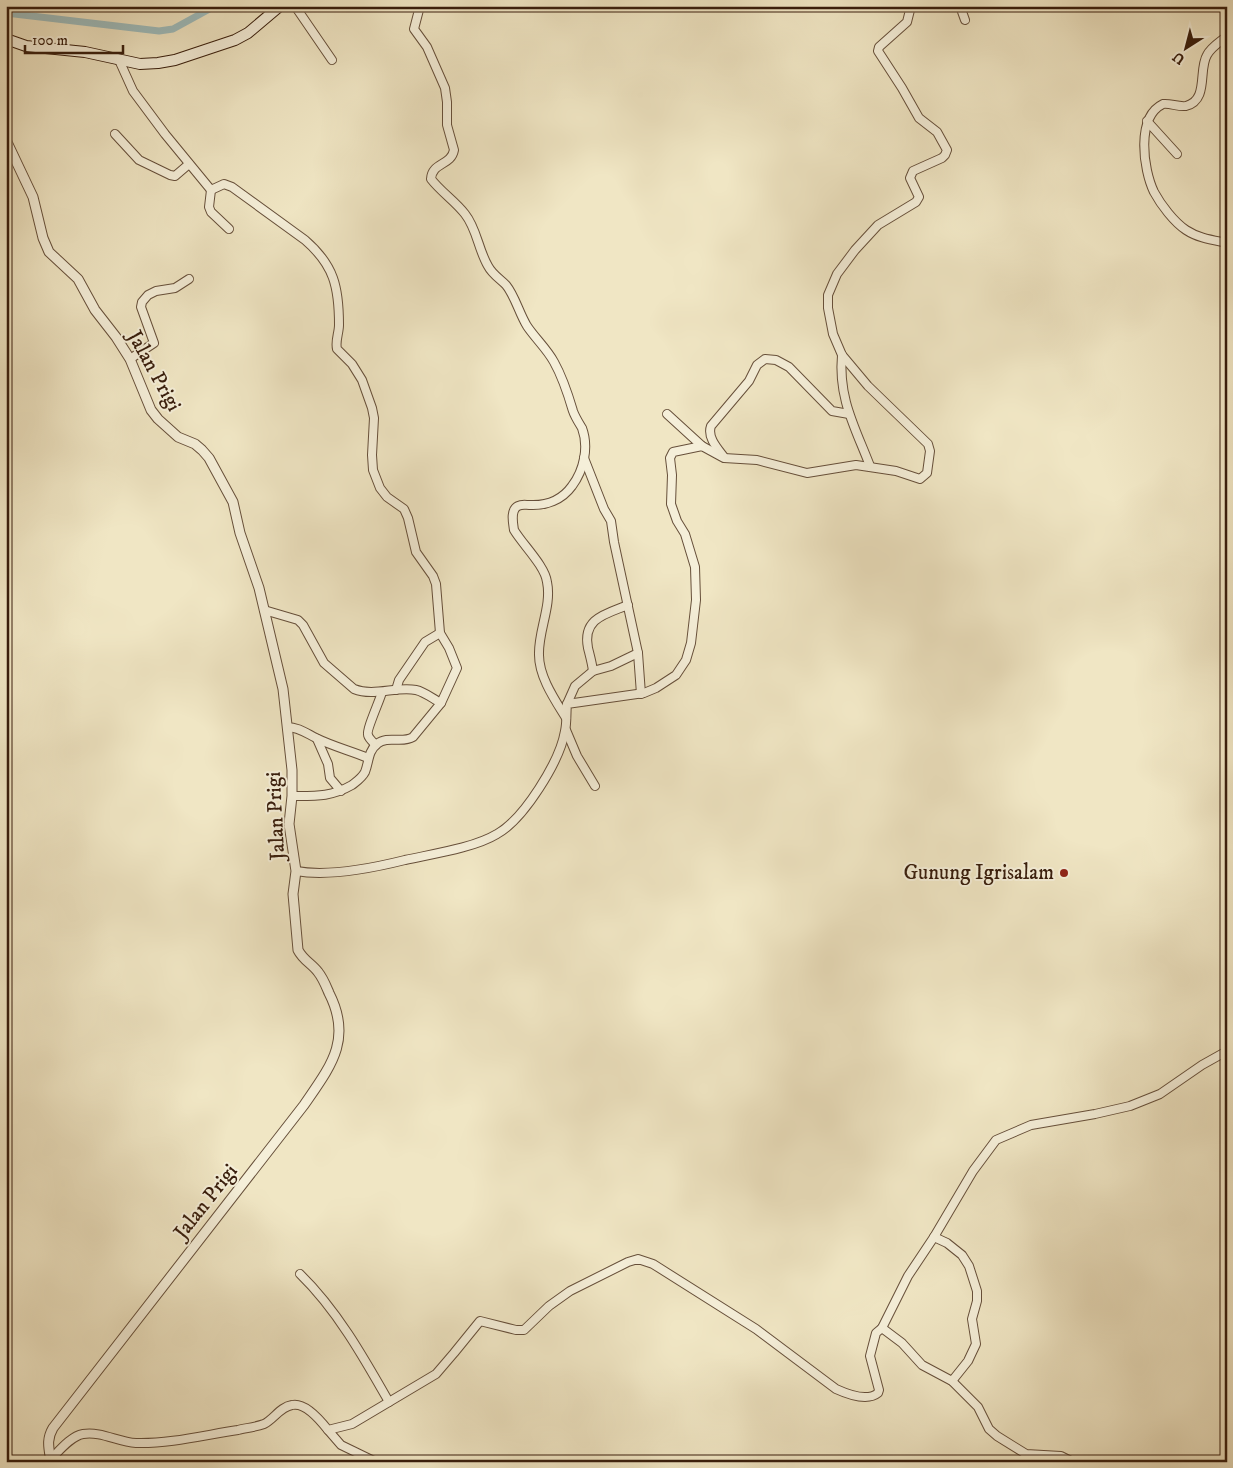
<svg xmlns="http://www.w3.org/2000/svg" width="1233" height="1468" font-family="'IM FELL DW Pica',serif">
<rect width="100%" height="100%" fill="#f0e6c4"/>
<filter id="stains"><feTurbulence type="fractalNoise" baseFrequency=".004" numOctaves="4"/><feColorMatrix values="0 0 0 0 .2 0 0 0 0 .09 0 0 0 0 .02 0 0 0 .5 -.17"/></filter>
<radialGradient id="worn" r=".72"><stop offset=".6" stop-color="#630" stop-opacity="0"/><stop offset="1" stop-color="#630" stop-opacity=".3"/></radialGradient>
<g fill="none" stroke-linecap="round" stroke-linejoin="round">
<polyline stroke="#9ebdbe" stroke-width="7" points="6,13 159,31 173,29 215,6"/>
<defs>
<g id="minor">
<polyline points="295,6 332,60"/>
<path d="M420,6l-6,23 13,18 18,41 2,14v23l7,25c-3,16 -22,12 -23,29 10,13 24,22 34,35 12,15 13,35 23,52 4,8 12,13 18,19 9,11 13,28 21,41 8,12 20,23 27,36 9,16 14,32 19,49 2,6 6,12 9,17 7,19 2,42 -10,58 -10,14 -26,20 -43,19 -3,0 -7,-1 -11,1 -8,4 -5,17 -4,24 9,15 31,36 33,52 5,24 -9,49 -8,73 0,22 16,45 27,63"/>
<polyline points="960,6 965,20"/>
<path d="M1227,36c-7,6 -16,11 -20,19 -9,15 2,45 -21,51 -8,1 -16,-3 -23,-2 -27,13 -20,65 -9,88 7,13 20,30 32,38 12,8 27,10 41,13"/>
<path d="M119,60l14,31 32,43 46,56 13,-6 8,3 73,53c29,25 34,47 34,85 0,8 -4,16 -2,24l15,15 10,16 10,28 2,10 -2,37 1,15 7,18 7,9 17,12 4,9 8,34 17,24 3,8 4,49 9,15 8,20 -16,35 -28,34c-11,7 -25,-2 -36,7 -9,7 -8,18 -12,28 -3,6 -8,9 -13,13 -21,12 -36,11 -60,11"/>
<polyline points="1147,121 1177,154"/>
<polyline points="115,134 139,160 170,175 175,176 189,164"/>
<polyline points="211,190 209,207 211,212 229,229"/>
<path d="M842,355c-4,43 13,72 28,111"/>
<polyline points="130,359 154,343 141,307 142,302 148,295 156,291 175,288 189,279"/>
<polyline points="667,414 702,446"/>
<path d="M724,457c-7,-9 -17,-20 -13,-31l38,-45 8,-16 8,-6 11,1 13,7 43,44 17,3"/>
<path d="M264,610l34,10 5,5 21,38 30,26c20,8 42,-3 62,1 9,2 17,9 25,13"/>
<polyline points="638,653 641,694"/>
<path d="M593,671c-1,-8 -3,-15 -5,-23 -6,-30 18,-34 40,-43"/>
<polyline points="396,690 399,680 425,642 440,633"/>
<polyline points="567,704 575,686 593,671 611,666 638,653 614,542 611,521 604,509 584,458"/>
<path d="M287,727c11,0 19,6 29,11 16,8 35,13 52,20"/>
<polyline points="566,730 577,756 595,786"/>
<polyline points="317,739 328,764 330,778 341,791"/>
<path d="M376,745c-3,-3 -7,-6 -8,-10 -2,-5 12,-35 14,-43"/>
<path d="M296,871c33,6 77,-3 109,-11 27,-6 69,-12 92,-26 27,-15 63,-73 68,-103 2,-9 1,-18 2,-27l77,-11 12,-5 20,-13 10,-15 5,-17 5,-43 -1,-33 -10,-33 -8,-13 -6,-17 1,-29 -2,-17 3,-6 29,-6 22,12 33,2 50,13 49,-8 40,6 24,8 7,-6 3,-22 -2,-7 -60,-58 -26,-31 -9,-21 -5,-26v-13l9,-21 18,-24 23,-25 38,-23 3,-5 -9,-19 3,-7 29,-13 3,-3 2,-5 -10,-18 -18,-14 -17,-30 -24,-37 1,-4 28,-25 4,-16"/>
<polyline points="934,1237 947,1243 962,1255 969,1266 977,1291 977,1301 972,1319 976,1344 968,1361 952,1381"/>
<path d="M300,1274c37,36 64,84 89,128"/>
<polyline points="882,1328 908,1276 934,1237 973,1171 996,1140 1031,1125 1095,1114 1130,1106 1160,1094 1202,1065 1227,1051"/>
<polyline points="328,1430 341,1445 376,1462"/>
<path d="M51,1459c8,-8 20,-23 32,-25 18,-3 35,8 53,9 33,1 69,-8 102,-13 8,-2 18,-3 26,-6 10,-5 16,-17 28,-19 13,-3 29,16 36,25l24,-6 84,-50 18,-21 26,-32 36,9h8l25,-24 21,-15 58,-29 10,-3 15,5 103,65 80,60c11,5 31,13 42,4l1,-3 -9,-34 6,-23 6,-5 20,15 20,22 30,16 26,26 11,22 8,7 29,18 35,2 12,6"/>
</g>
<path id="tertiary" d="M6,140l27,57 10,41 6,14 29,27 17,31 21,27 14,22 21,51 7,9 20,18 17,7 7,6 7,8 24,44 7,31 19,55 24,101 9,81v26l-3,28 7,47 -3,23 5,56c5,10 14,14 20,22 5,6 8,14 11,21 24,47 1,74 -25,112l-251,323c-7,12 -4,20 -2,34"/>
<polyline id="secondary" points="6,39 26,46 85,52 140,64 158,63 175,60 235,40 248,33 280,6"/>
</defs>
<use href="#minor" stroke="#664f3a" stroke-width="10"/>
<use href="#tertiary" stroke="#664f3a" stroke-width="11"/>
<use href="#secondary" stroke="#381d0c" stroke-width="12"/>
<use href="#minor" stroke="#f5efd9" stroke-width="8"/>
<use href="#tertiary" stroke="#f5efd9" stroke-width="9"/>
<use href="#secondary" stroke="#f5efd9" stroke-width="10"/>
</g>
<circle fill="#8f2418" stroke="#f5efd9" stroke-width="2" cx="1064" cy="873" r="5"/>
<g text-anchor="middle" dominant-baseline="central" stroke-width="4" stroke-linejoin="round" paint-order="stroke">
<g font-size="21" fill="#381d0c" stroke="#f5efd9">
<text transform="translate(154 371) rotate(61)">Jalan Prigi</text>
<text transform="translate(276 816) rotate(-93)">Jalan Prigi</text>
<text transform="translate(206 1202) rotate(-52)">Jalan Prigi</text>
</g>
<g font-size="21" fill="#381d0c" stroke="#f5efd9" text-anchor="end">
<text x="1054" y="873">Gunung Igrisalam</text>
</g>
</g>
<rect width="1233" height="1468" fill="none" stroke="#f0e6c4" stroke-width="25"/>
<rect x="8" y="8" width="1218" height="1453" fill="none" stroke="#381d0c" stroke-width="2.5"/>
<rect x="12" y="12" width="1208" height="1443" fill="none" stroke="#381d0c"/>
<g transform="translate(1186 48) rotate(216)" stroke="#f5efd9" stroke-width="4" paint-order="stroke">
<path d="M0-4L9 19L0 12L-9 19Z" fill="#381d0c"/>
<text y="-8" font-size="14" font-weight="bold" text-anchor="middle" fill="#381d0c">U</text>
</g>
<path d="M25 45v8h98v-8" fill="none" stroke="#381d0c" stroke-width="2.5"/>
<text x="32" y="45" font-size="15" fill="#381d0c" stroke="#f5efd9" stroke-width="4" paint-order="stroke">100 m</text>
<rect width="100%" height="100%" filter="url(#stains)"/>
<rect width="100%" height="100%" fill="url(#worn)"/>
</svg>
